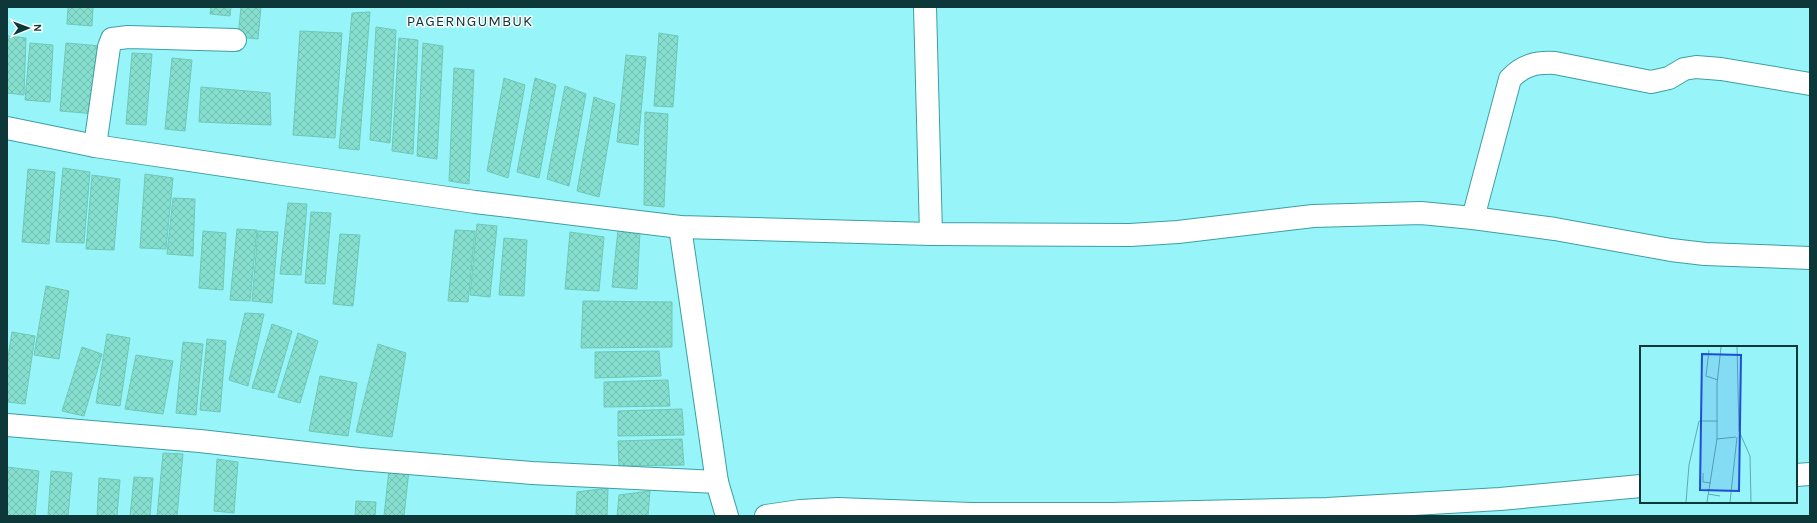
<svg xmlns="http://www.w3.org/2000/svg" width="1817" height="523" font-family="Karla,sans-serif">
<defs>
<pattern id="building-cross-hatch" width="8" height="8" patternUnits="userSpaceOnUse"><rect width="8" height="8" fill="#86dfce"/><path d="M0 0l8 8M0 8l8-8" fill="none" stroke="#72c0b2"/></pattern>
</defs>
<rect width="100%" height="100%" fill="#97f5fa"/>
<g fill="url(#building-cross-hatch)" stroke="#6fc8b7">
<polygon points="68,7 93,7 92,26 67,24"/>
<polygon points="211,7 231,7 230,16 210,14"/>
<polygon points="241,7 261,7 258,39 238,37"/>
<polygon points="370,12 359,150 339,148 352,13"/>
<polygon points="376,27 396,30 390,143 370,140"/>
<polygon points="300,31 342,33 335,138 293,135"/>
<polygon points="659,33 678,36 673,107 654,106"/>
<polygon points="7,36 26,38 24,95 7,93"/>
<polygon points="399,38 418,40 413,154 392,151"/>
<polygon points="30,43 53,45 50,102 25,100"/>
<polygon points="66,43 101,46 96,114 60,111"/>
<polygon points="423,43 443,46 437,159 417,156"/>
<polygon points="132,53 152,54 146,125 126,124"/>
<polygon points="626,55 646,57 638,145 617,142"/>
<polygon points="172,58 192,60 185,131 165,129"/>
<polygon points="454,68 474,70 469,184 449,181"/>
<polygon points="504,78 525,85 508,178 487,171"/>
<polygon points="535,78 556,85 539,178 517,172"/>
<polygon points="565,86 586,94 569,186 547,179"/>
<polygon points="201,87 270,93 271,125 199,122"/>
<polygon points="594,97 615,104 599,197 577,191"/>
<polygon points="645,112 668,114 664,207 644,205"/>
<polygon points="63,168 90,172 84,243 56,242"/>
<polygon points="28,169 55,172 49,244 22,242"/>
<polygon points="145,174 173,178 166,249 140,248"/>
<polygon points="92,175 120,179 114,250 86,249"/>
<polygon points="173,198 195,199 193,256 167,254"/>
<polygon points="288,203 307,204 301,275 280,274"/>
<polygon points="311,212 331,213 325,284 305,283"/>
<polygon points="477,224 497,226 490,297 470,295"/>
<polygon points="237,229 257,230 250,301 230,300"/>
<polygon points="455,230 475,231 468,302 448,301"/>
<polygon points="618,230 640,232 637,289 612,287"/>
<polygon points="203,231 226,233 223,290 199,288"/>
<polygon points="258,231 278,232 272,303 252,301"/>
<polygon points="570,232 604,237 599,291 565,289"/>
<polygon points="340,234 360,235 353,306 333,304"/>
<polygon points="504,238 527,240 524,296 499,295"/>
<polygon points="46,286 69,291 59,359 34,355"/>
<polygon points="583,301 672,302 672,347 581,348"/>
<polygon points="245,313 264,314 248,386 229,380"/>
<polygon points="272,324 292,331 274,393 252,388"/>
<polygon points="12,332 35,336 25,404 7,402 7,363"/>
<polygon points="298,333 318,341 300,403 278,397"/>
<polygon points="107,334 130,338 120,406 96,403"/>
<polygon points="207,339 226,341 220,412 200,410"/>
<polygon points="183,342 203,344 196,415 176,413"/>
<polygon points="378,344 406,353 392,437 356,432"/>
<polygon points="82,347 102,354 84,416 62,411"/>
<polygon points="659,351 661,376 595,378 595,352"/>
<polygon points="136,355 173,361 163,414 125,409"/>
<polygon points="320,376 357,383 348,436 309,431"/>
<polygon points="668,380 670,406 604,407 604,382"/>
<polygon points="682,409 684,435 618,436 618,411"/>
<polygon points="682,439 684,465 619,466 618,441"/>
<polygon points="163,453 183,454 177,516 157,516"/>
<polygon points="217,459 238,462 234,513 214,511"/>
<polygon points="7,467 39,471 35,516 7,516"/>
<polygon points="389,469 409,470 404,516 384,516"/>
<polygon points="51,471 72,473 68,516 48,516"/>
<polygon points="134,477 153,478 150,516 130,516"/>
<polygon points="99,478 120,480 117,516 97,516"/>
<polygon points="608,488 607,516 576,516 577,492"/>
<polygon points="650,491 648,516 617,516 619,495"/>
<polygon points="356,501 376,502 375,516 355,516"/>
</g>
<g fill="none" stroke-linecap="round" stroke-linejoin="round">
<defs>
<g id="minor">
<polyline points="925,7 931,234"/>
<polyline points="7,128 95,146 283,174 475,202 680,227 931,234 1130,235 1178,232 1313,216 1421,213 1473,218 1555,229 1671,250 1705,254 1810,258"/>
<polyline points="95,146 109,47 112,39 128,37 235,40"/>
<path d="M1473,218l37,-139c13,-14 26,-17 45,-16l96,19 18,-4 15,-9 12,-2 25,2 89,15"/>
<polyline points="680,227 717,482 727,516"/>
<polyline points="7,425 200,441 359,459 532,473 717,482"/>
<polyline points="1796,475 1810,474"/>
<polyline points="766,516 800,511 838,509 971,514 1112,514 1327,509 1500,499 1641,486"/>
</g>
</defs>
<use href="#minor" stroke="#3c9fa4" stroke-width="24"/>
<use href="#minor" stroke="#fff" stroke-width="22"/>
</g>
<g text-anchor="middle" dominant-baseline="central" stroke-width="3" stroke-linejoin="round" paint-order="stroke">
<g font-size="15" letter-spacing="1" fill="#0d3739" stroke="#fff">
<text x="470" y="21">PAGERNGUMBUK</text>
</g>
</g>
<g transform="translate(1640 346)">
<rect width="157" height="157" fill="#97f5fa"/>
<path fill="none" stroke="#60a9ad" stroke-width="1" d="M97,1l2,84 11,25 1,46M69,4l-3,26 12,4M77,93l19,-2M63,127v9l8,1M68,148l12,2M46,156l3,-37 10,-44h19M67,156l10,-63v-55l4,-37M90,156l7,-65"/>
<path fill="#1d4ed8" fill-opacity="0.15" stroke="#1d4ed8" stroke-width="2" d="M62,8l39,1 -2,136 -39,-1z"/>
<rect width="157" height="157" fill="none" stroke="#0d3739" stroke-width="2"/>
</g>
<rect width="1817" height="523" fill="none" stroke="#0d3739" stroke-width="16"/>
<g transform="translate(28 28) rotate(89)" stroke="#ffffff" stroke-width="3" paint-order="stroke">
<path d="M0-3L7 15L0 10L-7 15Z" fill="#0d3739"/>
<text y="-6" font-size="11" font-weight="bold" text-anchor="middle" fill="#0d3739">N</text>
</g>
</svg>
